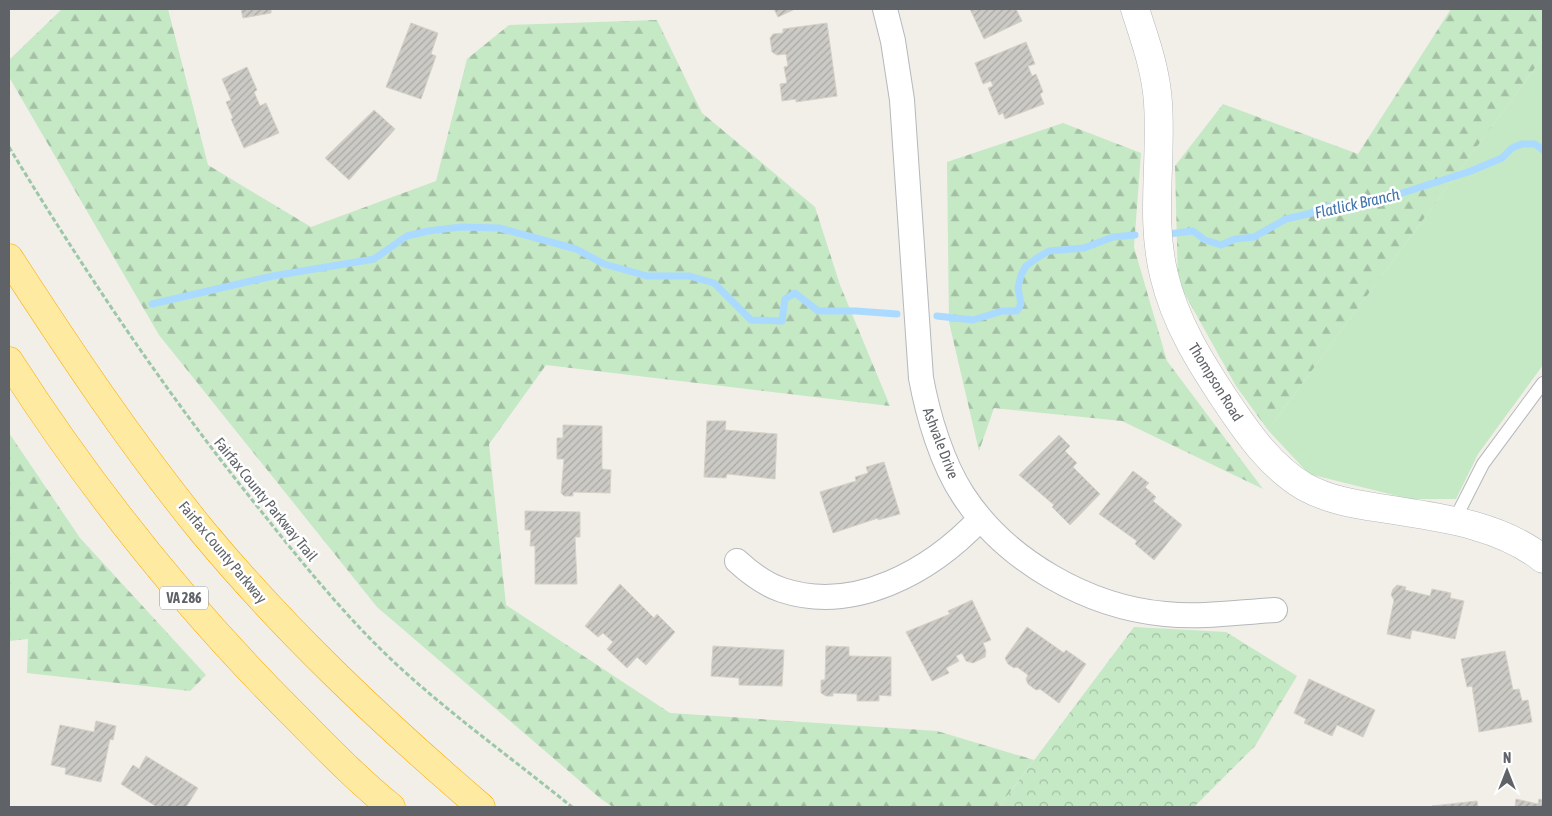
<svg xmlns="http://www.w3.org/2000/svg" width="1552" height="816" font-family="'Asap Condensed',sans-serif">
<defs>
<pattern id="forest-firs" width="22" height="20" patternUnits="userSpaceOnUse" patternTransform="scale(1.25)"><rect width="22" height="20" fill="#c5e8c5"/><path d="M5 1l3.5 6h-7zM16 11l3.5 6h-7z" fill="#a3c0a4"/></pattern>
<pattern id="park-crowns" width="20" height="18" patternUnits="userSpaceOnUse" patternTransform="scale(1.25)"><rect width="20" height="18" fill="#c5e8c5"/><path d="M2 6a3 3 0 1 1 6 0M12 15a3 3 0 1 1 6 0" fill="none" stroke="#a3c0a4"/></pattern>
<pattern id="building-hatch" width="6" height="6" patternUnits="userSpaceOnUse" patternTransform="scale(1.25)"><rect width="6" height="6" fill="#cccac5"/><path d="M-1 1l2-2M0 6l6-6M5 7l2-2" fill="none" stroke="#a9a8a4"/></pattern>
</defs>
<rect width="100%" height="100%" fill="#f1efe8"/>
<polygon fill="#c5e8c5" points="1543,57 1543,365 1478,454 1456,499 1410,499 1309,474 1268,430"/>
<g fill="url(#forest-firs)">
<polygon points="62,9 168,9 208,165 311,227 436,181 467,59 509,25 657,20 702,113 815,207 840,285 890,406 546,365 489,444 506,605 670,713 937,731 1034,760 999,807 613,807 601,799 377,607 159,335 9,77 9,60"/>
<polygon points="1451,9 1543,9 1543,57 1268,430 1236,386 1178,282 1175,166 1223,104 1358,154"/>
<polygon points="1063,123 1141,153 1134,247 1167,361 1263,489 1122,421 994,408 979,451 949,322 947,162"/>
<polygon points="9,433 80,538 206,675 190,691 27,673 28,639 9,641"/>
</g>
<polygon fill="url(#park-crowns)" points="1134,627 1226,632 1297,676 1255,746 1194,807 999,807"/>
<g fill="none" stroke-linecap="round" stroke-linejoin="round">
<g stroke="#aadaff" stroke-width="7">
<polyline points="1168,234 1193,231 1205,240 1221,245 1235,239 1254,237 1286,219 1312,213 1318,208 1396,195 1471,171 1502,158 1512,148 1522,144 1535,144 1543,150"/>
<polyline points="152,304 273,276 374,259 407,236 428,231 461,227 499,228 576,249 604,264 647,276 689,276 714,283 751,320 782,321 785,299 795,293 818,311 856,311 897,314"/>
<polyline points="937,316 973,320 1002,311 1017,311 1021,304 1018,288 1021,275 1026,266 1037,258 1049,251 1084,248 1113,237 1135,235"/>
</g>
</g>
<g fill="url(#building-hatch)" stroke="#d6d1c6">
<polygon points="241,9 271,9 271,13 243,18"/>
<polygon points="774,9 795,9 778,17"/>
<polygon points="970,9 1016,9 1022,21 984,39"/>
<polygon points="411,23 438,33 431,54 436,56 421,99 386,87"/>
<polygon points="827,23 837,96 796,102 796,99 782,101 780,84 787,83 784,67 788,66 786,54 777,55 772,52 770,38 773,34 783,33 783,29"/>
<polygon points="1026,42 1035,64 1028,66 1032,76 1036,74 1043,92 1040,94 1044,104 1005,119 1003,113 999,115 988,88 993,86 991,81 983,84 975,63"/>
<polygon points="247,67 257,90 254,92 260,106 266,103 279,133 244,148 231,119 233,118 226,102 231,100 222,79"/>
<polygon points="374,110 395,129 349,180 325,158"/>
<polygon points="707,421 726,421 725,430 777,434 775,479 727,474 726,478 704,477"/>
<polygon points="563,425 602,426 602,469 611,470 610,493 573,492 573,496 564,496 561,493 564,459 557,459 557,438 563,438"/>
<polygon points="1059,435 1070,446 1065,451 1077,463 1073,467 1100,494 1070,525 1052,507 1054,505 1019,475"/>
<polygon points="884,462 900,514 878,520 878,518 833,533 820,492 856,481 855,477 868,473 866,467"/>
<polygon points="1133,471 1149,483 1145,487 1156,497 1153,501 1182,525 1154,560 1135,544 1137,541 1099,514"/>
<polygon points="525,511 580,512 580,537 575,537 577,584 535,584 535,546 530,546 531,530 525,530"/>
<polygon points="620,584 654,618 657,614 675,632 646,665 637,657 627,668 607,649 613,642 603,633 598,637 585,626"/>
<polygon points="1397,585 1406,587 1405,590 1430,596 1432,589 1451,593 1450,598 1464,601 1455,639 1412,630 1410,639 1387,634 1394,600 1391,595 1393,589"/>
<polygon points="972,600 991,640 983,643 986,651 985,657 973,663 966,661 962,653 956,656 959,661 946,668 949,673 932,681 906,632 950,614 948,611"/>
<polygon points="1027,627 1064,653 1066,650 1086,664 1059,703 1040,689 1036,690 1028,684 1026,679 1028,675 1017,667 1014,668 1008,664 1005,658"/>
<polygon points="713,646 784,650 782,686 739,685 739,678 711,676"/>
<polygon points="826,646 849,647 849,656 891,657 891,696 879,695 879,701 857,701 857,694 833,693 833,696 826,696 821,693 821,680 825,680"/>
<polygon points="1505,651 1513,690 1519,689 1522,701 1528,700 1532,722 1479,732 1472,686 1467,687 1461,659"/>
<polygon points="1309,679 1375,710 1363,737 1337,725 1332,736 1304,723 1306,719 1294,713"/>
<polygon points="96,721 116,726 113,740 110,739 101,782 65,774 66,768 51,765 60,725 94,732"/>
<polygon points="146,756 198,788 186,807 157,807 121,784 133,765 139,769"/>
<polygon points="1516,799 1538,804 1539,799 1543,800 1543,807 1515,807"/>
<polygon points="1477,801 1478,807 1432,806"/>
</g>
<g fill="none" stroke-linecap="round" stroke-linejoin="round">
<defs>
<polyline id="service" points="1454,521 1483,464 1543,383"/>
<g id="minor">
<path d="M885,9l8,32 9,59 19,278c7,38 21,85 42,117 43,66 125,112 202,119 37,4 74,-2 110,-4"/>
<path d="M737,561c13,12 27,23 45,29 73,24 149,-19 198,-71"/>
</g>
<path id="tertiary" d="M1135,9c10,31 21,61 23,94 4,58 -8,116 6,172 11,47 36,87 62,126 22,33 45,66 79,86 24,13 49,17 75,21 55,9 118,15 163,51"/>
<g id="trunk">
<path d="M9,258c61,94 123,187 194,274 84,101 179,190 278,275"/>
<path d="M9,361c81,126 175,244 281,350 33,33 65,67 101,96"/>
</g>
</defs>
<use href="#service" stroke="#b5b8bc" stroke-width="14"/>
<use href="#minor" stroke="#b5b8bc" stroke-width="26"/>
<use href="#tertiary" stroke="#b5b8bc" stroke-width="29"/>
<use href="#trunk" stroke="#f9ab00" stroke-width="29"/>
<path stroke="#9cc7a9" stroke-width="3" stroke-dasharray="5 2.5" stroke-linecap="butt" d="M9,147c77,127 159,249 252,364 42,53 85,106 134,152 56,52 118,96 177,144"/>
<use href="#service" stroke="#fff" stroke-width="12"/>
<use href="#minor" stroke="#fff" stroke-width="24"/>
<use href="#tertiary" stroke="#fff" stroke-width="28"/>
<use href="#trunk" stroke="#feeaa1" stroke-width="28"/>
</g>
<g text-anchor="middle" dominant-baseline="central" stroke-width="5" stroke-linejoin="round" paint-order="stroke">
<rect fill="#fff" stroke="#8f9295" stroke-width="1" x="160" y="586.5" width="48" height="23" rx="4"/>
<g font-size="14" font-weight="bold" fill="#5f6368">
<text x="184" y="598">VA 286</text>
</g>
<g font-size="15" fill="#5f6368" stroke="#fff">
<text transform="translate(1216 382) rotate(58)">Thompson Road</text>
<text transform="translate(941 443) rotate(69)">Ashvale Drive</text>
<text transform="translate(266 499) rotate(51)">Fairfax County Parkway Trail</text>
<text transform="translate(223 552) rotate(50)">Fairfax County Parkway</text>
</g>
<g font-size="16" font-style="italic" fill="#4174aa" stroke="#fff">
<text transform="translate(1357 203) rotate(-13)">Flatlick Branch</text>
</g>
</g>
<rect width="1552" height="816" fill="none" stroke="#5f6368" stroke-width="20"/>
<g transform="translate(1507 771)" stroke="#ffffff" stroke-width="4" paint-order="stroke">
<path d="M0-4L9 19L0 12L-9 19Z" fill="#5f6368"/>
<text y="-8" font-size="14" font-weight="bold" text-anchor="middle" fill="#5f6368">N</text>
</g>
</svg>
